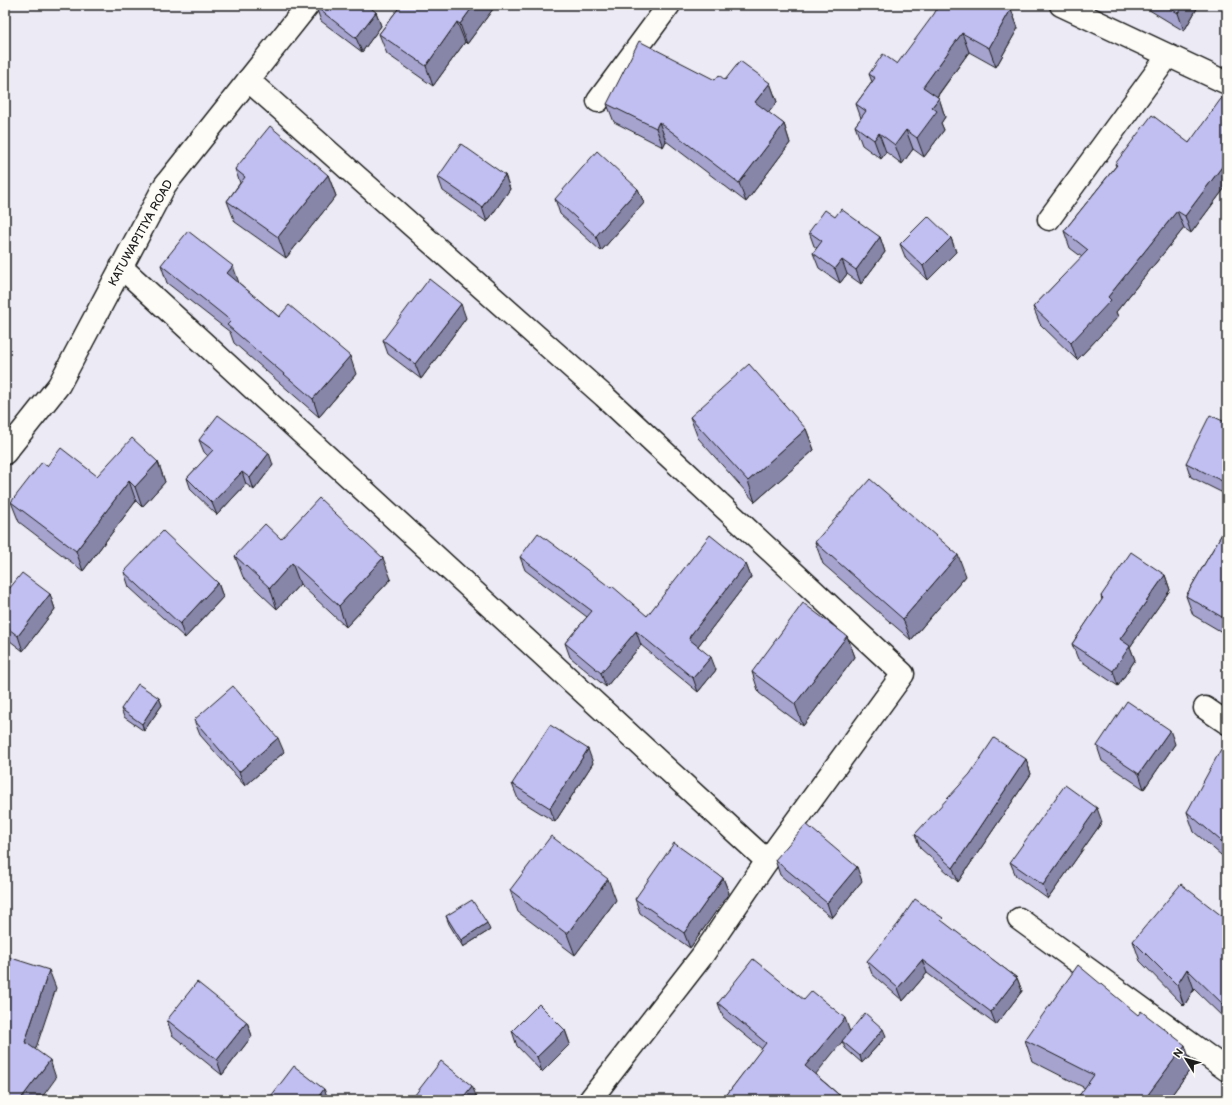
<svg xmlns="http://www.w3.org/2000/svg" width="1232" height="1105" font-family="'Balsamiq Sans',sans-serif">
<rect width="100%" height="100%" fill="#ebeaf5"/>
<filter id="ink" filterUnits="userSpaceOnUse"><feTurbulence type="fractalNoise" baseFrequency=".025" numOctaves="2"/><feDisplacementMap in="SourceGraphic" scale="8" xChannelSelector="R" yChannelSelector="G"/><feConvolveMatrix kernelMatrix="1 2 1 2 8 2 1 2 1" color-interpolation-filters="sRGB"/></filter>
<g filter="url(#ink)">
<g fill="none" stroke-linecap="round" stroke-linejoin="round">
<defs>
<g id="street">
<polyline points="1061,5 1227,83"/>
<polyline points="248,80 604,396 903,674 767,861 702,956 590,1100"/>
<polyline points="598,101 669,5"/>
<polyline points="1049,219 1168,56"/>
<polyline points="121,267 767,861"/>
<polyline points="1205,708 1227,723"/>
<polyline points="1019,919 1227,1070"/>
</g>
<polyline id="secondary" points="5,453 59,385 165,185 308,5"/>
</defs>
<use href="#street" stroke="#1c1c1c" stroke-width="25"/>
<use href="#secondary" stroke="#1c1c1c" stroke-width="25"/>
<use href="#street" stroke="#fdfcf7" stroke-width="22"/>
<use href="#secondary" stroke="#fdfcf7" stroke-width="22"/>
</g>
<g fill="#a6a4cf" stroke="#1c1c1c">
<polygon points="401,5 496,5 467,44 465,42 433,86 387,54 379,34"/>
<polygon points="1141,5 1199,5 1184,31"/>
<polygon points="316,7 376,12 381,26 362,52 321,21"/>
<polygon points="1011,9 1018,28 996,67 969,52 937,97 939,98 945,117 941,123 944,130 924,157 913,149 902,164 886,152 881,159 862,145 855,126 861,118 856,104 872,82 869,74 897,64"/>
<polygon points="715,80 770,83 777,102 768,113 784,124 790,143 746,202 666,141 663,147 614,122 607,104"/>
<polygon points="1227,98 1227,185 1191,233 1184,228 1116,312 1118,317 1077,360 1040,324 1033,307 1082,257 1070,248 1064,231 1116,166 1115,164 1189,143"/>
<polygon points="235,169 328,175 336,196 286,258 235,222 227,201 240,183"/>
<polygon points="505,175 510,189 487,222 443,191 438,177"/>
<polygon points="638,189 644,203 601,251 560,214 555,199"/>
<polygon points="835,217 880,237 885,252 861,284 847,274 840,283 819,268 813,253 817,248 814,246 809,232"/>
<polygon points="951,238 956,252 928,280 906,259 900,244"/>
<polygon points="161,265 239,283 279,317 356,374 319,417 234,343 230,332 167,283"/>
<polygon points="466,318 421,379 388,354 383,340"/>
<polygon points="690,417 806,429 814,450 755,502 698,438"/>
<polygon points="1227,423 1227,495 1191,477 1186,463"/>
<polygon points="199,440 273,465 254,490 246,484 217,515 191,490 187,478 208,456 204,452"/>
<polygon points="158,462 165,482 142,507 136,501 83,571 19,522 11,502 47,466 97,476"/>
<polygon points="1227,525 1227,635 1193,615 1186,596"/>
<polygon points="281,539 391,579 346,627 300,584 277,609 243,577 235,556"/>
<polygon points="815,542 966,576 911,640 823,564"/>
<polygon points="520,557 647,616 746,564 751,577 698,646 716,670 698,692 641,645 606,687 570,657 565,643 587,617 525,570"/>
<polygon points="124,572 218,583 223,597 185,638 129,587"/>
<polygon points="1165,575 1170,590 1130,647 1135,660 1118,686 1078,659 1072,644 1102,600 1101,596"/>
<polygon points="5,594 50,594 55,609 23,651 5,637"/>
<polygon points="847,636 855,657 803,726 759,693 752,672"/>
<polygon points="159,698 162,705 144,731 124,717 121,709"/>
<polygon points="194,720 284,752 245,786 200,735"/>
<polygon points="1175,744 1144,789 1102,761 1097,746"/>
<polygon points="1227,754 1227,860 1194,832 1187,812"/>
<polygon points="1026,759 1031,774 958,882 920,848 915,834"/>
<polygon points="593,763 555,822 518,799 512,784"/>
<polygon points="1102,822 1048,899 1016,876 1010,862"/>
<polygon points="775,860 862,881 832,918 780,875"/>
<polygon points="723,878 729,893 690,948 640,913 635,899"/>
<polygon points="510,890 616,900 575,955 518,912"/>
<polygon points="446,916 490,930 463,947 449,924"/>
<polygon points="1227,920 1227,1021 1194,989 1184,1006 1140,961 1133,941"/>
<polygon points="944,923 1017,978 1022,991 996,1025 927,973 903,1001 872,974 867,961"/>
<polygon points="804,1000 850,1032 886,1036 862,1063 845,1048 842,1041 815,1074 845,1100 726,1100 725,1097 762,1049 723,1017 718,1003"/>
<polygon points="167,1020 247,1022 252,1036 222,1075 172,1035"/>
<polygon points="565,1030 570,1044 542,1072 517,1046 512,1031"/>
<polygon points="1025,1040 1192,1067 1168,1100 1079,1100 1078,1097 1085,1088 1032,1061"/>
</g>
<g fill="#8786a9" stroke="#1c1c1c">
<polygon points="474,5 496,5 467,44 460,24"/>
<polygon points="1183,5 1199,5 1184,31 1178,13"/>
<polygon points="1011,9 1018,28 996,67 989,48"/>
<polygon points="376,12 381,26 362,52 356,38"/>
<polygon points="457,22 465,42 433,86 426,66"/>
<polygon points="962,33 969,52 930,106 923,87"/>
<polygon points="770,83 777,102 762,121 755,102"/>
<polygon points="939,98 945,117 941,123 944,130 924,157 917,138 932,107"/>
<polygon points="659,122 666,141 663,147 656,128"/>
<polygon points="784,124 790,143 746,202 739,183"/>
<polygon points="906,130 913,149 902,164 895,145"/>
<polygon points="879,133 886,152 881,159 874,140"/>
<polygon points="1227,160 1227,185 1191,233 1185,216"/>
<polygon points="328,175 336,196 286,258 278,237"/>
<polygon points="505,175 510,189 487,222 482,207"/>
<polygon points="638,189 644,203 601,251 596,236"/>
<polygon points="1177,211 1184,228 1116,312 1118,317 1077,360 1071,343"/>
<polygon points="880,237 885,252 861,284 856,270"/>
<polygon points="951,238 956,252 928,280 923,266"/>
<polygon points="842,260 847,274 840,283 835,269"/>
<polygon points="233,266 239,283 233,291 227,273"/>
<polygon points="461,304 466,318 421,379 415,364"/>
<polygon points="350,356 356,374 319,417 313,399"/>
<polygon points="806,429 814,450 755,502 748,481"/>
<polygon points="269,453 273,465 254,490 250,478"/>
<polygon points="158,462 165,482 142,507 135,487"/>
<polygon points="242,472 246,484 217,515 212,503"/>
<polygon points="1227,477 1227,489 1224,482"/>
<polygon points="129,481 136,501 83,571 76,551"/>
<polygon points="958,555 966,576 911,640 903,619"/>
<polygon points="383,558 391,579 346,627 339,606"/>
<polygon points="292,563 300,584 277,609 270,588"/>
<polygon points="746,564 751,577 695,650 689,639 690,636"/>
<polygon points="1165,575 1170,590 1130,647 1135,660 1118,686 1113,671 1120,639"/>
<polygon points="218,583 223,597 185,638 180,624"/>
<polygon points="50,594 55,609 23,651 18,636"/>
<polygon points="636,631 641,645 606,687 601,673"/>
<polygon points="847,636 855,657 803,726 795,704"/>
<polygon points="711,657 716,670 698,692 693,678"/>
<polygon points="159,698 162,705 144,731 142,724"/>
<polygon points="1170,730 1175,744 1144,789 1139,774"/>
<polygon points="5,733 7,739 5,745"/>
<polygon points="278,738 284,752 245,786 239,772"/>
<polygon points="588,749 593,763 555,822 550,808"/>
<polygon points="1026,759 1031,774 958,882 953,868"/>
<polygon points="1097,808 1102,822 1048,899 1043,885"/>
<polygon points="857,867 862,881 832,918 827,903"/>
<polygon points="723,878 729,893 690,948 684,933"/>
<polygon points="608,879 616,900 575,955 567,934"/>
<polygon points="487,923 490,930 463,947 461,940"/>
<polygon points="922,960 927,973 903,1001 898,988"/>
<polygon points="1187,969 1194,989 1184,1006 1177,985"/>
<polygon points="49,970 56,988 32,1060 25,1042"/>
<polygon points="1017,978 1022,991 996,1025 991,1012"/>
<polygon points="845,1018 850,1032 811,1080 805,1066"/>
<polygon points="247,1022 252,1036 222,1075 217,1060"/>
<polygon points="883,1029 886,1036 862,1063 860,1056"/>
<polygon points="565,1030 570,1044 542,1072 537,1057"/>
<polygon points="1185,1045 1192,1067 1168,1100 1144,1100"/>
<polygon points="50,1060 56,1078 40,1100 20,1100"/>
<polygon points="472,1086 478,1100 461,1100"/>
<polygon points="324,1089 329,1100 316,1100"/>
</g>
<g fill="#c1bff1" stroke="#1c1c1c">
<polygon points="317,5 367,5 376,12 356,38 316,7"/>
<polygon points="401,5 474,5 460,24 457,22 426,66 379,34"/>
<polygon points="939,5 1004,5 1011,9 989,48 962,33 923,87 939,98 932,107 937,111 917,138 906,130 895,145 879,133 874,140 855,126 866,111 856,104 875,78 869,74 883,54 897,64 934,14"/>
<polygon points="1164,5 1183,5 1178,13"/>
<polygon points="639,41 715,80 719,75 725,80 740,61 770,83 755,102 784,124 739,183 659,122 656,128 607,104"/>
<polygon points="1223,96 1227,98 1227,160 1185,216 1177,211 1108,297 1111,300 1071,343 1033,307 1088,250 1064,231 1117,165 1115,164 1152,115 1189,143"/>
<polygon points="270,126 328,175 278,237 227,201 245,177 235,169"/>
<polygon points="461,144 505,175 482,207 438,177"/>
<polygon points="597,151 638,189 596,236 555,199"/>
<polygon points="841,209 880,237 856,270 842,260 835,269 813,253 822,241 809,232 825,210 835,217"/>
<polygon points="928,216 951,238 923,266 900,244"/>
<polygon points="188,231 233,266 227,273 279,317 289,305 350,356 313,399 227,325 231,321 161,265"/>
<polygon points="429,279 461,304 415,364 383,340"/>
<polygon points="749,364 806,429 748,481 690,417"/>
<polygon points="218,415 269,453 250,478 242,472 212,503 187,478 213,450 199,440"/>
<polygon points="1210,415 1227,423 1227,477 1224,482 1186,463"/>
<polygon points="132,438 158,462 135,487 129,481 76,551 11,502 42,462 47,466 61,448 97,476"/>
<polygon points="870,479 958,555 903,619 815,542"/>
<polygon points="319,498 383,558 339,606 292,563 270,588 235,556 265,524 281,539"/>
<polygon points="1227,525 1227,620 1186,596"/>
<polygon points="163,531 218,583 180,624 124,572"/>
<polygon points="538,533 611,588 612,586 647,616 710,535 746,564 690,636 689,639 711,657 693,678 636,631 601,673 565,643 592,611 520,557"/>
<polygon points="1131,552 1165,575 1120,639 1130,646 1113,671 1072,644 1103,598 1101,596"/>
<polygon points="22,573 50,594 18,636 5,626 5,594"/>
<polygon points="803,603 847,636 795,704 752,672"/>
<polygon points="138,684 159,698 142,724 121,709"/>
<polygon points="233,686 278,738 239,772 194,720"/>
<polygon points="1127,701 1170,730 1139,774 1097,746"/>
<polygon points="550,725 588,749 550,808 512,784"/>
<polygon points="994,738 1026,759 953,868 915,834 970,774"/>
<polygon points="1221,749 1227,754 1227,846 1187,812"/>
<polygon points="1065,785 1097,808 1043,885 1010,862"/>
<polygon points="806,824 857,867 827,903 775,860"/>
<polygon points="551,836 608,879 567,934 510,890"/>
<polygon points="674,843 723,878 684,933 635,899"/>
<polygon points="1181,884 1227,920 1227,1008 1187,969 1177,985 1133,941"/>
<polygon points="915,899 943,918 941,920 1017,978 991,1012 922,960 898,988 867,961 898,924"/>
<polygon points="472,900 487,923 461,940 446,916"/>
<polygon points="5,956 49,970 25,1042 50,1060 20,1100 5,1100"/>
<polygon points="753,959 804,1000 812,991 845,1018 805,1066 845,1100 728,1100 725,1097 766,1043 718,1003"/>
<polygon points="1078,965 1138,1015 1141,1011 1185,1045 1144,1100 1082,1100 1078,1097 1094,1075 1025,1040"/>
<polygon points="197,982 247,1022 217,1060 167,1020"/>
<polygon points="539,1004 565,1030 537,1057 512,1031"/>
<polygon points="865,1013 883,1029 860,1056 842,1041"/>
<polygon points="441,1061 472,1086 461,1100 411,1100"/>
<polygon points="294,1066 324,1089 316,1100 268,1100"/>
</g>
</g>
<g text-anchor="middle" dominant-baseline="central" stroke-width="3" stroke-linejoin="round" paint-order="stroke">
<g font-size="12" fill="#1c1c1c" stroke="#fdfcf7">
<text transform="translate(141 233) rotate(-61)">KATUWAPITIYA ROAD</text>
</g>
</g>
<rect width="1232" height="1105" fill="none" stroke="#fdfcf7" stroke-width="20"/>
<rect x="10" y="10" width="1212" height="1085" fill="none" stroke="#1c1c1c" stroke-width="1.5" filter="url(#ink)"/>
<g transform="translate(1186 1059) rotate(307)" stroke="#fdfcf7" stroke-width="3" paint-order="stroke">
<path d="M0-3L7 15L0 10L-7 15Z" fill="#1c1c1c"/>
<text y="-6" font-size="11" font-weight="bold" text-anchor="middle" fill="#1c1c1c">N</text>
</g>
</svg>
